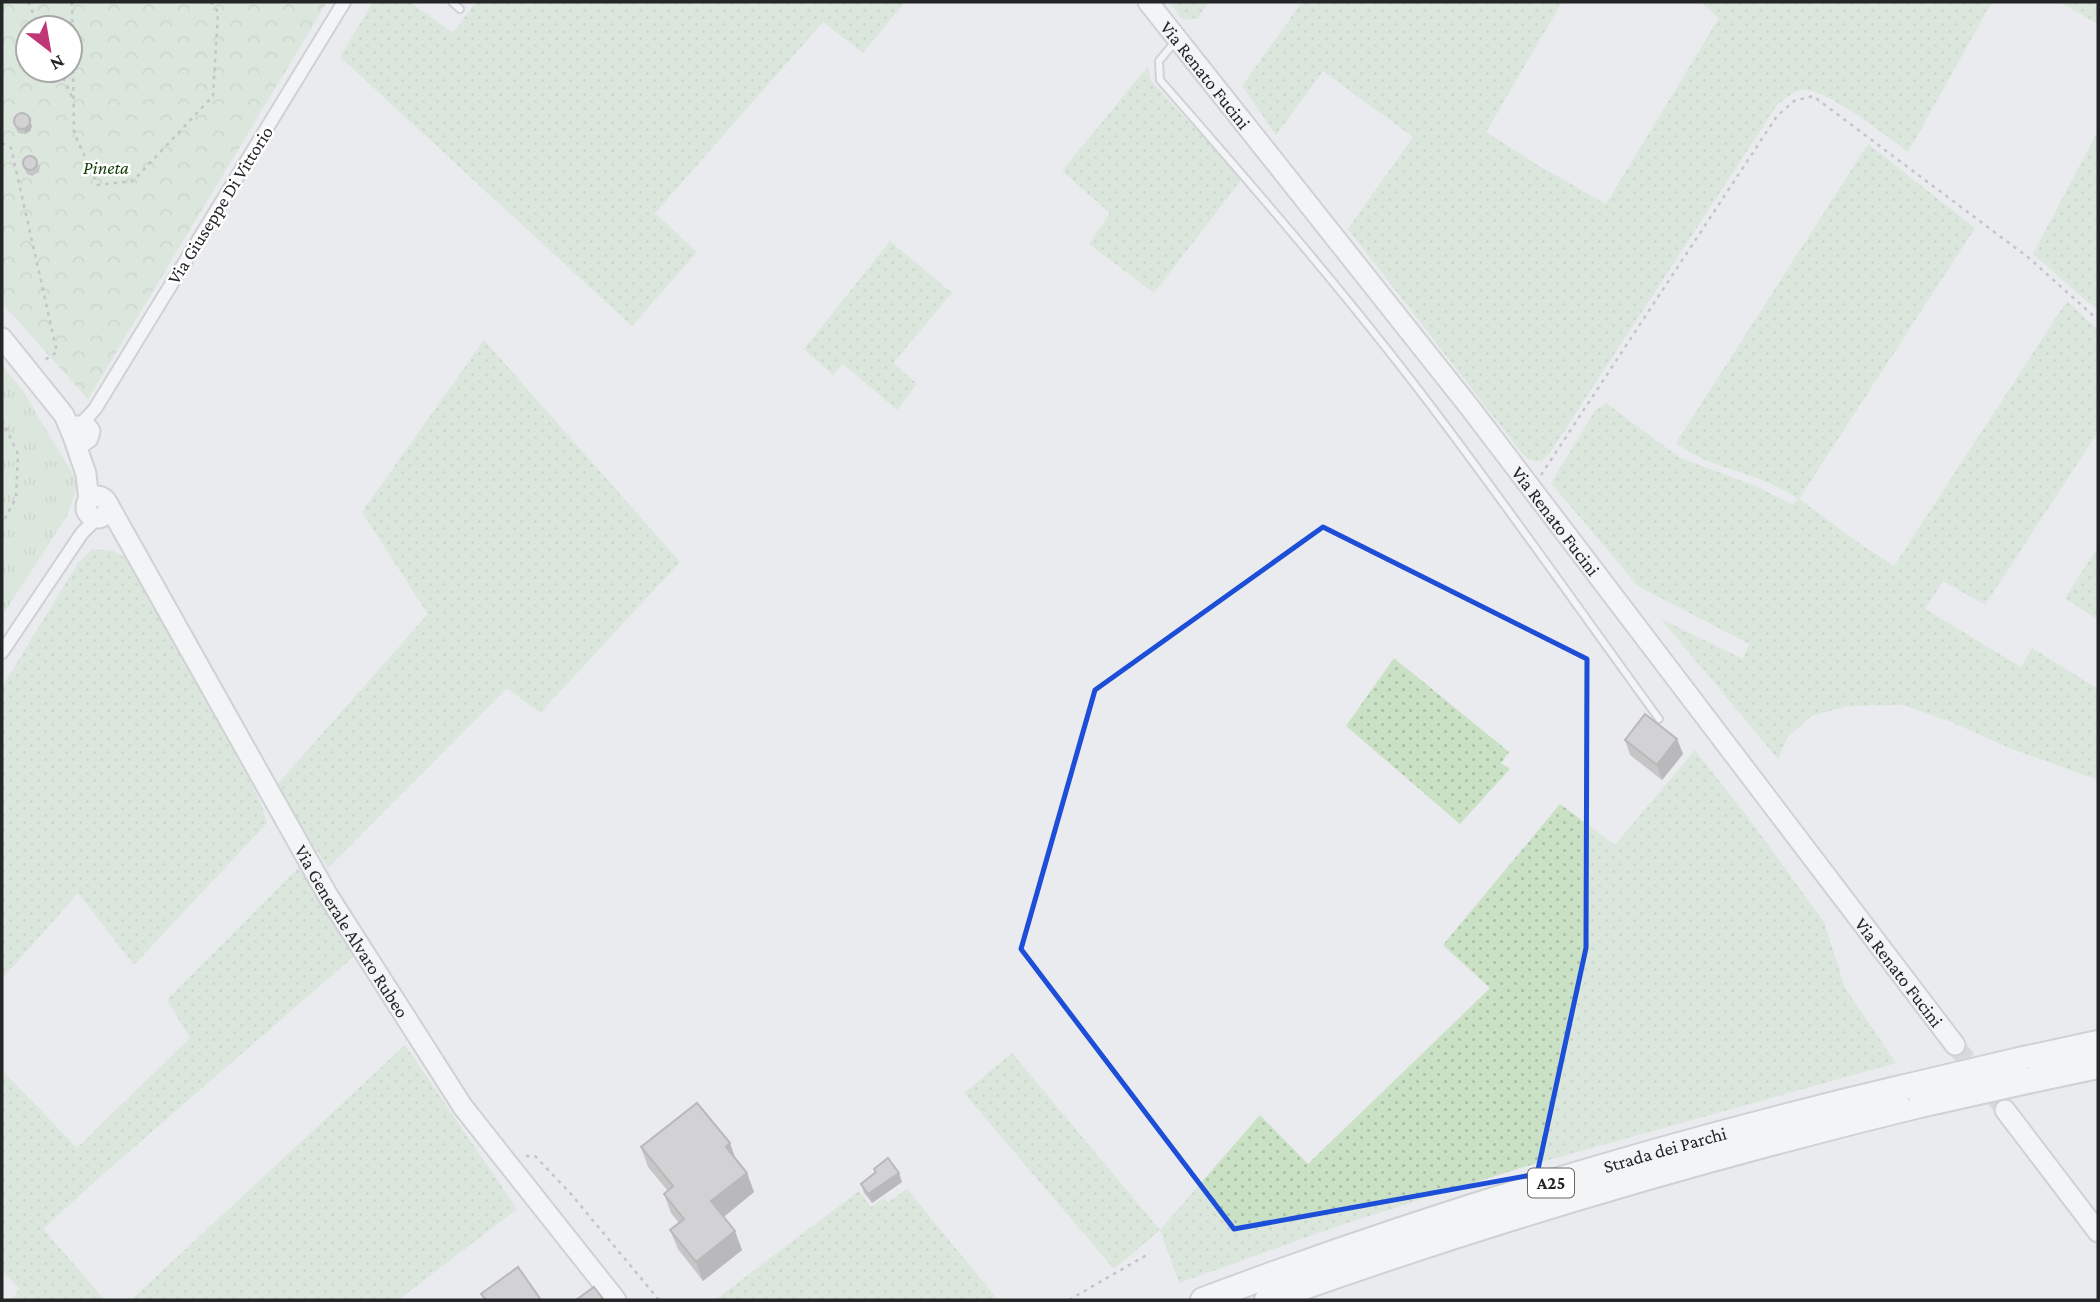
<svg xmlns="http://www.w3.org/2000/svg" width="2100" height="1302" font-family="'Crimson Pro',serif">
<defs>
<pattern id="grass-dots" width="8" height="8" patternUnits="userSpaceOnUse" patternTransform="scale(1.75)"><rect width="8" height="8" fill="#cae1c5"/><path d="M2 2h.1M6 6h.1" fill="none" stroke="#adc1a9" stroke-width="1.8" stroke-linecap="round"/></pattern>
<pattern id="forest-crowns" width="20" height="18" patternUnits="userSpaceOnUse" patternTransform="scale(1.75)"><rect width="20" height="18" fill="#cae1c5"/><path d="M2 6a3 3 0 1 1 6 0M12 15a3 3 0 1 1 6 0" fill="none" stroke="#adc1a9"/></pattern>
<pattern id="park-tufts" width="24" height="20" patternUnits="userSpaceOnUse" patternTransform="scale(1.75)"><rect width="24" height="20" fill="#cae1c5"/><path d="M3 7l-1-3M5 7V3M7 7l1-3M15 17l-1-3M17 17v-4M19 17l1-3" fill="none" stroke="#adc1a9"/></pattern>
</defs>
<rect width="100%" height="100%" fill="#e9ebee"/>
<g fill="url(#grass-dots)">
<polygon points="373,2 410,2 453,33 476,2 905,2 863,53 823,22 655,213 697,252 632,326 340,57"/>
<polygon points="1169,2 1208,2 1198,18 1183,20"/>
<path d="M1302,2h260l-76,130 50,32 70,40 113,-186 -19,-16h292l-84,150c-20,-15 -85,-67 -108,-62 -8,2 -16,10 -23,15l-228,349 -8,7 -12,-1 -8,-8 -173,-223 65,-92 -90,-66 -47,64 -34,-49z"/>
<polygon points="2060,2 2098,2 2098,24"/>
<polygon points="1148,66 1151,81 1242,179 1154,293 1089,244 1110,213 1062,171"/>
<polygon points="2098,131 2098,311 2033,254"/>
<path d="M1868,144l107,84 -176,271 54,40 41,27 173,-265 31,29v102l-113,173 -42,-24 -18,28 96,58 11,-19 66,41v91l-86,-31 -61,-27 -48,-17 -55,1 -37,10 -24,22 -9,21 -117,-140 82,40 6,-15 -111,-58 -87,-103 44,-72 11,-8 74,55 73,27 39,19 6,-5c-36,-27 -86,-28 -122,-56z"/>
<polygon points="890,241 952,293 893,363 917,384 897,410 843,364 833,375 804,349"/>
<polygon points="484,340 680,562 540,713 507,688 328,868 276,786 428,614 362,512"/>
<polygon points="2098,547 2098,620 2065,598"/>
<polygon points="92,549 114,551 135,564 227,735 260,801 267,823 134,965 78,893 2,979 2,687 78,563"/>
<polygon points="1394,658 1509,752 1501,763 1510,769 1460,824 1346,726"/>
<polygon points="1695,750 1752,823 1824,922 1845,988 1896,1063 1527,1166 1347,1223 1179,1283 1160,1230 1114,1269 964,1093 1012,1053 1160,1230 1260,1115 1308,1164 1490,988 1443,945 1560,804 1615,845"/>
<polygon points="299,867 353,957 102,1175 43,1229 105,1300 11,1300 20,1289 2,1271 2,1070 77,1148 190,1038 167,1000"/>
<polygon points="405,1045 517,1209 398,1300 131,1300"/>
<polygon points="907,1189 998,1300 715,1300 859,1191 871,1207 884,1198 888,1202"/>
</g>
<path fill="url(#forest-crowns)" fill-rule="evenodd" d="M2,2h325l-239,397 -86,-96zM28,28h42v42h-42z"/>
<polygon fill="url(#park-tufts)" points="2,365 23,391 78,483 67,516 2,616"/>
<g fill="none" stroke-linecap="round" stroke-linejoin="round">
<polyline stroke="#c2c3c6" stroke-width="19" stroke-dasharray="19 10" stroke-linecap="butt" points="1955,1045 2005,1110"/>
<defs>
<g id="lane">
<polyline points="452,2 460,9"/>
<path d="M1174,43l-15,18 1,19c91,104 181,208 265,318 80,105 156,214 234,321"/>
</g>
<g id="street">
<polyline points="81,424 95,409 344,2"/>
<polyline points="2,652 82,533 97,518"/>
</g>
<g id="secondary">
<path id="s1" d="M1148,2l323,407 484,636"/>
<polyline points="2,338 64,415 73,436"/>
<polyline points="75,440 82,442 88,438 90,431 86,426 77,426 72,433 86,474 89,501"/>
<circle cx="97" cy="507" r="11"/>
<path id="s2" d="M108,504l219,390 136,213 153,193"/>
<polyline points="2005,1110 2098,1232"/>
</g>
<g id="highway">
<polyline points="2019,1060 2098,1043"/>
<polyline points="2032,1080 2098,1066"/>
<path id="s3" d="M1203,1300c229,-86 464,-157 702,-213"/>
<path d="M1267,1300c214,-77 432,-141 653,-195"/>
</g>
</defs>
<use href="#lane" stroke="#b0b2b5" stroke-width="10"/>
<use href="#street" stroke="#b0b2b5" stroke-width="16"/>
<use href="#secondary" stroke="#b0b2b5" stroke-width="23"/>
<use href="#highway" stroke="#b0b2b5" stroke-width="28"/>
<g stroke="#969799" stroke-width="2.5" stroke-dasharray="3.5 5" stroke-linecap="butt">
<polyline points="28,2 40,28"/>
<polyline points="72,2 74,133 98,185 133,181 213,96 218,12 211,2"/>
<polyline points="60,70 72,97"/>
<polyline points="2,143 11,148 57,352 45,360"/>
<polyline points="2,420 18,454 16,498 2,524"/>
<polyline points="1541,475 1777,116 1794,101 1813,96 2029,258 2098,320"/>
<polyline points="526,1156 535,1156 571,1194 659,1300"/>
<polyline points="1069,1300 1150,1253"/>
</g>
<use href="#lane" stroke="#fff" stroke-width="6"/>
<use href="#street" stroke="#fff" stroke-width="12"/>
<use href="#secondary" stroke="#fff" stroke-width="19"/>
<use href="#highway" stroke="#fff" stroke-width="24"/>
<defs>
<g id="highway-bridge">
<polyline points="1905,1087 2019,1060"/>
<polyline points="1920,1105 2032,1080"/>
</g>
</defs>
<use href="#highway-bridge" stroke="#b0b2b5" stroke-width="28" stroke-linecap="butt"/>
<use href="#highway-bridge" stroke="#fff" stroke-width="24"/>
</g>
<g fill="#9d9998">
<polygon points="13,121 32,126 30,131 25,134 18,133"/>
<polygon points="22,162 40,165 39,172 32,176 27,174"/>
<polygon points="1677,739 1683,754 1662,780 1630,755 1625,740"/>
<polygon points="641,1147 736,1159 747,1173 754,1192 724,1217 742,1250 703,1281 678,1249 670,1230 679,1223 671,1213 664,1194 668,1191 648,1167"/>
<polygon points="874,1169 902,1182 872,1203 864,1193 861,1184 875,1173"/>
</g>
<g fill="#7f7d7c">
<polygon points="30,121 32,126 30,131 25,134 24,129"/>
<polygon points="1677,739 1683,754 1662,780 1657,765"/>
<polygon points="730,1143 737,1163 726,1147"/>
<polygon points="747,1173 754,1192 718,1221 711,1201"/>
<polygon points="899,1173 902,1182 872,1203 868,1194"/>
<polygon points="735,1231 742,1250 703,1281 696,1262"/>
</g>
<g fill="#b6b2b1" stroke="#7f7d7c" stroke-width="2">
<circle cx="22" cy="121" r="8"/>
<circle cx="30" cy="163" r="7"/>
<polygon points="1645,714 1677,739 1657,765 1625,740"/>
<polygon points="697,1103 730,1143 726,1147 747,1173 711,1201 735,1231 696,1262 670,1230 684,1219 664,1194 673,1186 641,1147"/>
<polygon points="888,1158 899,1173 868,1194 861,1184 876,1172 874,1169"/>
<polygon points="518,1267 541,1300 486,1300 481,1294"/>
<polygon points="594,1287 604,1300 576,1300"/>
</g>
<path d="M0 0H2100V1302H0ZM1323,527l264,132 -1,289 -49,226 -303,55 -213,-280 74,-259z" fill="#e9ebee" fill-opacity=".55" fill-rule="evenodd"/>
<path fill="none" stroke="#1d4ed8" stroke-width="5" stroke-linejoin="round" d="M1323,527l264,132 -1,289 -49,226 -303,55 -213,-280 74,-259z"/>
<g text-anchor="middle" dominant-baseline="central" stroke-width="5" stroke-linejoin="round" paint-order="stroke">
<rect fill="#fff" stroke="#666667" stroke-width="2" x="1528" y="1168.5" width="46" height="29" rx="5"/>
<g font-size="18" font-weight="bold" fill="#242526">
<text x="1551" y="1183">A25</text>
</g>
<g font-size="19" fill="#242526" stroke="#fff">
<text stroke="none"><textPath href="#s1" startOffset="93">Via Renato Fucini</textPath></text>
<text transform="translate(220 205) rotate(-58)">Via Giuseppe Di Vittorio</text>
<text stroke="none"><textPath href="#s1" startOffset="660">Via Renato Fucini</textPath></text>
<text stroke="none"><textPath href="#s2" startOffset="492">Via Generale Alvaro Rubeo</textPath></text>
<text stroke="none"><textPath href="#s1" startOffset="1227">Via Renato Fucini</textPath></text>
<text stroke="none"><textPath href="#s3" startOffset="486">Strada dei Parchi</textPath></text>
</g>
<g font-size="19" font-style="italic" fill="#123b07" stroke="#fff">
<text x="106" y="167">Pineta</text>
</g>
</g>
<rect width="2100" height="1302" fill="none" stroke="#242526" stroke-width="7"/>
<g transform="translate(49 49) rotate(149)"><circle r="33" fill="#ffffff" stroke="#a7a8a8" stroke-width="2"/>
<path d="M0-5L12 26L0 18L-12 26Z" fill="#bf3775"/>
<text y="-10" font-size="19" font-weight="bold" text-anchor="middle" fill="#242526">N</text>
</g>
</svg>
